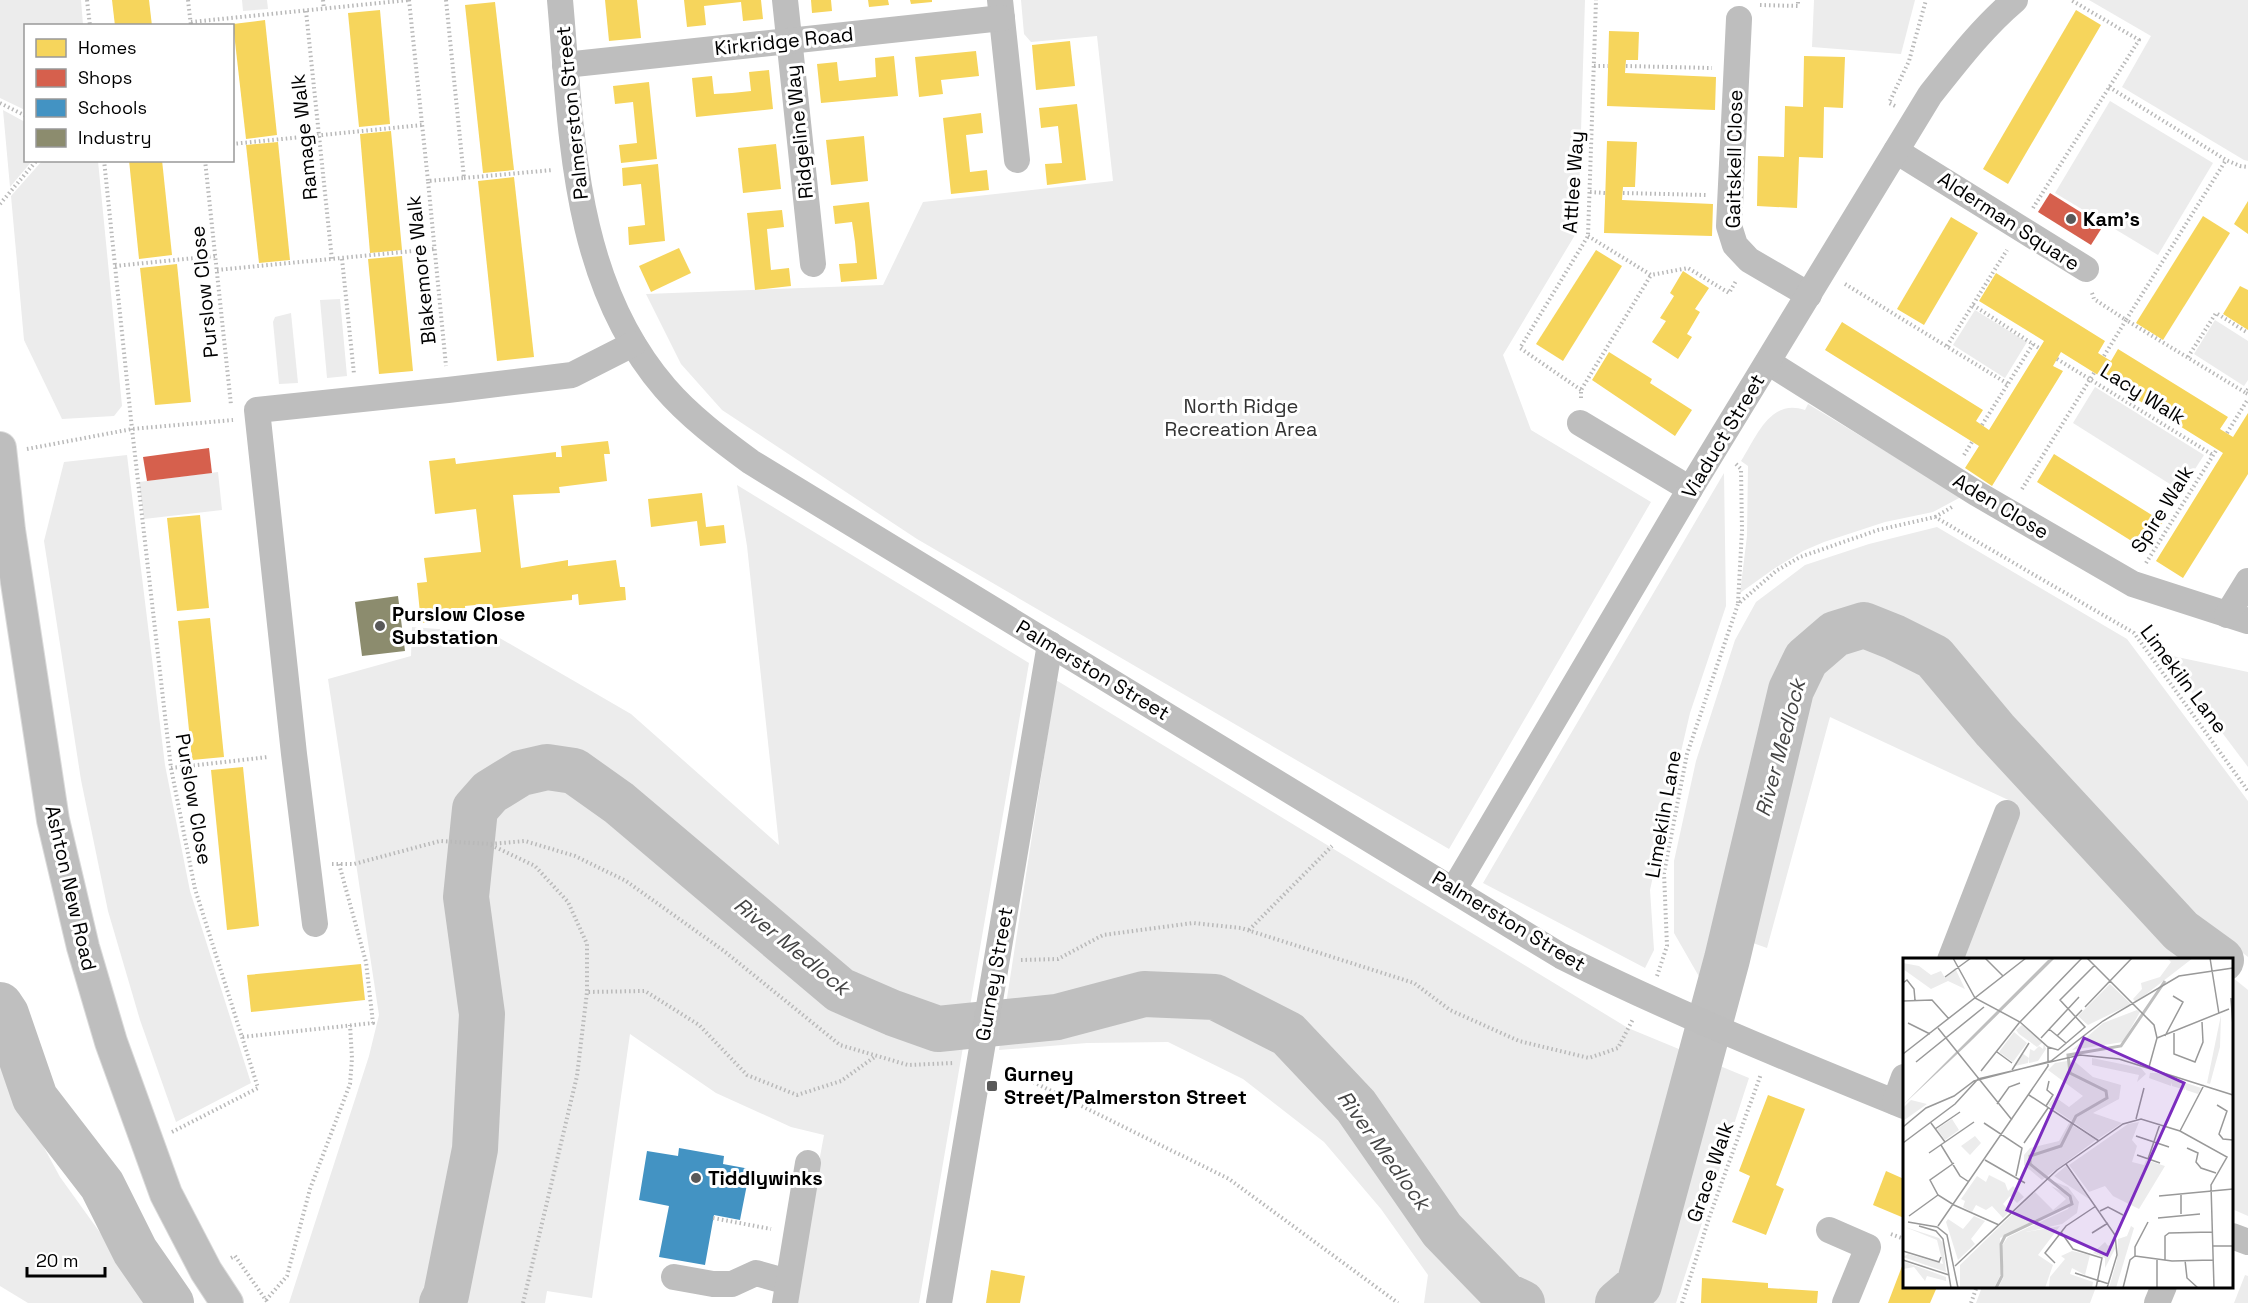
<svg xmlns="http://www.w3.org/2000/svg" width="2248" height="1303" font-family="'Space Grotesk',sans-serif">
<rect width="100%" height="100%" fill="#fff"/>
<g fill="#ececec">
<polygon points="0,0 81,0 83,25 26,26 25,110 0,98"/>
<polygon points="242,0 267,0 268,9 243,11"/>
<polygon points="1021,0 1585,0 1578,230 1503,355 1531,430 1651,502 1449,849 917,539 722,410 681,364 646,294 883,285 923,202 1113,181 1097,36 1031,42 1024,34"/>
<polygon points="1814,0 1915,0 1901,54 1812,47"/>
<polygon points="2089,0 2248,0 2248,161 2244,160 2122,87 2151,36"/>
<polygon points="2110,101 2213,163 2158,255 2055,193"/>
<polygon points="3,110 25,122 26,160 32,161 10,187"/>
<polygon points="42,161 98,161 122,406 114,416 62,419 24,340 11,196"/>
<polygon points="340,299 347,376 327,378 320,300"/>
<polygon points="1975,310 2027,342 2005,378 1953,345"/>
<polygon points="291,313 298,383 279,384 273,322 275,317"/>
<polygon points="2215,320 2248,341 2248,380 2244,386 2194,354"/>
<polygon points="2095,387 2204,455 2181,491 2073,423"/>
<path d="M1808,404l153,93 -28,15 -48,10 -61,20 -21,9 -28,17 -35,25 7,-57 1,-70 -7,-5c16,-25 29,-63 64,-51z"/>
<polygon points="127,455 165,765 190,891 251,1083 176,1122 140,1020 108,911 81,780 44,541 64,462"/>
<polygon points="218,472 222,510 144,519 139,482"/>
<polygon points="1724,473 1726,606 1690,713 1667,812 1650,890 1654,950 1645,968 1483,883"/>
<polygon points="737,485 1029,663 919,1303 793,1303 824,1135 791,1127 716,1093 630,1034 592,1298 547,1291 545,1303 289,1303 369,1056 379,1015 328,679 411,656 412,627 491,633 631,714 779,845 747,546"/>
<polygon points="1937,527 2127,639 2248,801 2248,957 2193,915 1945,651 1865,611 1811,640 1772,703 1778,743 1735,873 1709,994 1674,933 1674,861 1696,761 1735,640 1756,602 1805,565 1869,544"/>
<polygon points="1844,644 1867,644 1892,652 1922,668 1996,751 2179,936 2209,959 1959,959 2017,804 1830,717 1767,948 1739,938 1798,705 1818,667"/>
<polygon points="2163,654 2248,672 2248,767"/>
<polygon points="1056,680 1628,1028 1749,1078 1676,1303 1424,1303 1428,1275 1381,1209 1324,1142 1243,1079 1168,1042 1087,1043 999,1050"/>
<polygon points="2232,977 2248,990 2248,1216 2232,1209"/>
<polygon points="0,1057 15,1094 60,1177 101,1234 145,1303 28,1303 0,1286"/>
<polygon points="2245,1275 2248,1276 2248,1303 2234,1303"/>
<polygon points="1982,1287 1982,1286 2096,1287 2090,1303 1976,1303"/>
</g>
<g fill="#f6d55c">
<polygon points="112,0 149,0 152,26 115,26"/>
<polygon points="605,0 637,0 641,38 609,41"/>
<polygon points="684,0 761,0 763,19 743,21 741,2 704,6 706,25 687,27"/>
<polygon points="811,0 831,0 832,11 812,13"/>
<polygon points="868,0 888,0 889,5 869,7"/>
<polygon points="910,0 932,0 932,2 911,4"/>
<polygon points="495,2 514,170 483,173 465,5"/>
<polygon points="380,10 390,124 359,127 348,13"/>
<polygon points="2076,10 2101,25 2008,184 1983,169"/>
<polygon points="265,20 277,135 246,139 233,24"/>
<polygon points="1609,31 1639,32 1638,60 1626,60 1625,73 1716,77 1715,110 1607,106"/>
<polygon points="1070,41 1075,86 1036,90 1032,45"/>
<polygon points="976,51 979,76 941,80 943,94 919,97 915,57"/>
<polygon points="894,56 898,96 821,103 817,64 837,62 839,81 876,77 875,58"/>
<polygon points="1804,56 1845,57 1843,108 1824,107 1823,158 1799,157 1797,208 1757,206 1758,156 1784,157 1785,106 1803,107"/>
<polygon points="769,70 773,109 696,117 692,78 712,76 714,94 732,93 751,91 749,72"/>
<polygon points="649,82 657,159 621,163 619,145 637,143 633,102 615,104 613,86"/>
<polygon points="1077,104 1086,180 1047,185 1045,164 1062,163 1058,126 1041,128 1039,108"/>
<polygon points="981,113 983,133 966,135 970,172 987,170 989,190 951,194 943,118"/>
<polygon points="391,131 402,250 370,253 360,134"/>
<polygon points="864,136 868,181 831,185 826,140"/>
<polygon points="1607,141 1637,142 1635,187 1623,187 1622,200 1713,204 1712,236 1604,233"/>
<polygon points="278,142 290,260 259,263 246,145"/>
<polygon points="776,144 781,189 743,193 738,148"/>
<polygon points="129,160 162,160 172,255 139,259"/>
<polygon points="658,164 665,241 629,245 628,227 645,225 643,204 641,184 623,186 622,168"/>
<polygon points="514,177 534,357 497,361 478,181"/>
<polygon points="2248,201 2248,234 2234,224"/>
<polygon points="869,202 877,279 841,282 839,264 857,263 855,242 852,222 835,224 833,206"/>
<polygon points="782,210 784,227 767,229 769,250 771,270 789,268 791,286 755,290 747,213"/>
<polygon points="2203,216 2230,233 2163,340 2136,323"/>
<polygon points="1951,217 1978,233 1924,325 1897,309"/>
<polygon points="679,248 691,273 651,292 639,266"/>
<polygon points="1596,250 1622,266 1563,361 1536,344"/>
<polygon points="402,256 413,371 379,374 368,259"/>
<polygon points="177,264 191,402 155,405 140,268"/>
<polygon points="1683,271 1709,288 1695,309 1700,312 1687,334 1692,337 1678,359 1652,342 1666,321 1660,318 1674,296 1670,293"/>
<polygon points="1996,273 2105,341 2098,353 2111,361 2118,349 2228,417 2220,429 2233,437 2248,413 2248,474 2183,578 2156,561 2223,453 2061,352 2053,366 2063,371 1992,486 1965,468 1979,446 1825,350 1842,322 1983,410 1976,421 1989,430 2044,341 1979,301"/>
<polygon points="2240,286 2248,290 2248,330 2223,314"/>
<polygon points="1609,352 1652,379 1650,383 1692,410 1675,436 1592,380"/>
<polygon points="608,441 610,454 604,454 607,481 559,487 560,493 513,495 521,568 568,560 568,566 616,560 620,587 625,587 626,600 579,605 578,594 572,595 572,600 487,609 486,604 465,606 466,618 421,623 417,583 427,582 424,558 481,552 476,509 435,514 429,461 455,458 456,464 556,452 556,457 562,457 561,446"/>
<polygon points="2054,454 2163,522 2146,550 2037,482"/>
<polygon points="702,493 706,527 724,525 726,543 700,546 697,521 651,527 648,499"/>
<polygon points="200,515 209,608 177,611 167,518"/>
<polygon points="210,618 224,757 192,760 178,621"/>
<polygon points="243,767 259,926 227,930 211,770"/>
<polygon points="361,964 365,1000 251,1012 247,975"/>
<polygon points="1768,1095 1805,1109 1776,1185 1784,1189 1766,1235 1732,1222 1750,1176 1739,1171"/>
<polygon points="1886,1171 1904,1179 1904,1218 1873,1205"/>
<polygon points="1904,1261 1905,1287 1937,1287 1930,1303 1888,1303"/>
<polygon points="991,1270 1025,1276 1020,1303 986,1303"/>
<polygon points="1702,1278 1768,1283 1768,1288 1818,1291 1817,1303 1701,1303"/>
</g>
<g fill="#d6604d">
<polygon points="2050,193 2103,226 2091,245 2038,212"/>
<polygon points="209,448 212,473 147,481 143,457"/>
</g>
<polygon fill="#4393c3" points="679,1148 724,1156 723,1164 750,1169 740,1220 714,1215 705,1265 659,1257 669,1206 639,1200 647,1151 678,1156"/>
<polygon fill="#8c8c6e" points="398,596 405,651 362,656 355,602"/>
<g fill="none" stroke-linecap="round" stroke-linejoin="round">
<g stroke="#bfbfbf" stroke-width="46">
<polyline points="0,1005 6,1014 35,1098 102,1185 135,1251 171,1303"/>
<polyline points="442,1303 446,1295 475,1149 482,1014 466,897 475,809 490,792 521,773 547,767 574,771 619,803 840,990 893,1013 938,1029 1057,1017 1144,994 1215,997 1288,1034 1356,1106 1442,1230 1505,1295 1522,1303"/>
<polyline points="1618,1303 1639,1285 1727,959 1791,690 1806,659 1835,634 1864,625 1894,637 1934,657 1995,730 2181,931 2221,960"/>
</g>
<defs>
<polyline id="major" points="0,448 9,530 53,820 83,947 111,1042 166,1194 206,1271 227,1303"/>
</defs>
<use href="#major" stroke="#dbdbdb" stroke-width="34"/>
<g stroke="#b9b9b9" stroke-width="4" stroke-dasharray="1.5 3" stroke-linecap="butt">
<polyline points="87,0 90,26"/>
<polyline points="188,0 191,26"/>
<polyline points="323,0 324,9"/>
<polyline points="409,0 428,181"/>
<polyline points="446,0 464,178 428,181 446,366"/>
<polyline points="1760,5 1798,6 1798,0"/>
<polyline points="306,11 332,260"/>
<polyline points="191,22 409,0"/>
<polyline points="1594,66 1608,66"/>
<polyline points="1626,66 1712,68"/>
<polyline points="2109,87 2226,160 2240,166 2248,167"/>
<polyline points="0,103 26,116"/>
<polyline points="1895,106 1889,103 1909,61 1926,0"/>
<polyline points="232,144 422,125"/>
<polyline points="104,160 132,429 171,768 195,889 242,1037 373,1023 366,962 339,864"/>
<polyline points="205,160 231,405"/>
<polyline points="464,178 553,170"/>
<polyline points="1590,192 1605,193"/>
<polyline points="1623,193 1706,195"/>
<polyline points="0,204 37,160"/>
<polyline points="2033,208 2139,40 2071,0"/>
<polyline points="1588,236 1651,275 1688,268 1729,293 1736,281"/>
<polyline points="342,259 354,374"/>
<polyline points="115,266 215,256"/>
<polyline points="217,270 434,249"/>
<polyline points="1845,284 2008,384"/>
<polyline points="2092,293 2094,299 2126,320 2226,160"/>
<polyline points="1973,305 2039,348"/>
<polyline points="1947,346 2007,250"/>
<polyline points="2104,356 2126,320 2246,393"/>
<polyline points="2188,357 2216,313 2248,333"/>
<polyline points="2057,359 2213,455"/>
<polyline points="2248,389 2246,393 2248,394"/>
<polyline points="1581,390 1520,348 1588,236 1596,0"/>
<polyline points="1581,398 1581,390 1651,275"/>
<polyline points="1982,425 2033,344"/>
<polyline points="2227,433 2248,399"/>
<polyline points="27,449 132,429 233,420"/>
<polyline points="1964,455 1972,442"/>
<polyline points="1736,464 1741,469 1742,530 1738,603"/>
<polyline points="2022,489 2094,373"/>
<polyline points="1935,517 1952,507"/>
<polyline points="2146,563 2217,449"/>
<polyline points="171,768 268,757"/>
<polyline points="491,845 535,866 568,902 587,944 587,992"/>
<polyline points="332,864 354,864 440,841 490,844 525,841 575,856 626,881 724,951 840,1045 908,1065 954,1063"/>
<polyline points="1249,930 1332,846"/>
<polyline points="1021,960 1058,959 1103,935 1193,923 1241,928 1414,983 1450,1010 1519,1041 1589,1058 1618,1048 1633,1019"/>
<polyline points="1657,976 1667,946 1664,873 1687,754 1738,604 1776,571 1800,557 1878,530 1935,517 2134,633 2248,791"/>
<polyline points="1005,1068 1229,1179 1398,1303"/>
<polyline points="172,1132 258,1088 242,1037"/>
<polyline points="713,1218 771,1229"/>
<polyline points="1891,1234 1904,1239"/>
<polyline points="231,1258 235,1256 268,1303"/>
<polyline points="266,1300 287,1276 310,1189 350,1084 352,1058 350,1025"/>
<polyline points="523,1303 577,1076 587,992 645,991 699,1025 747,1075 797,1095 841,1081 876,1056"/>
<polyline points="1682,1303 1710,1215 1761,1074"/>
<polyline points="1971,1303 1977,1286"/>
</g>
<g stroke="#bebebe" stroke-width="26">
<path d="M560,0c12,134 12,280 105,388 24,28 56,52 86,74l810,494c112,56 227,103 343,150"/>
<polyline points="785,0 813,264"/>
<polyline points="1000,0 1017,160"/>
<polyline points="1739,19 1729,226 1735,245 1749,260 1809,295"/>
<polyline points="565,65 1002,18"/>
<polyline points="1896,151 2086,269"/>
<polyline points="1768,362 1976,493 2133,584 2248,621"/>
<polyline points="1580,423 1690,489"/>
<polyline points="2227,615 2248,581"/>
<path d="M1454,889l236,-400 240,-394c27,-34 52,-67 85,-95"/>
<polyline points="315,924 294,754 257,410 448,390 572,375 633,344"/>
<polyline points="1950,960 2007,813"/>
<polyline points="1895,1102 1904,1077"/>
<polyline points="1829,1230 1868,1247 1845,1303"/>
<polyline points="2232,1236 2248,1242"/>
<polyline points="674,1277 713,1284 732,1284 756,1273 788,1282"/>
<polyline points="785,1303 808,1163"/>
<polyline points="939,1303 1050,644"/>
<polyline points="2157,1303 2164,1286"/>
</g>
<use href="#major" stroke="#bebebe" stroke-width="32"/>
</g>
<g fill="#595959" stroke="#fff" stroke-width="2">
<circle cx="2071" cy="219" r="6"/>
<circle cx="380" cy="626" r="6"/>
<rect x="986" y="1080" width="12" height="12" rx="3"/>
<circle cx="696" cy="1178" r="6"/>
</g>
<g text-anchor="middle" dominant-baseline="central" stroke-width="6" stroke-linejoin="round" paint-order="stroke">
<g font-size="20" fill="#000" stroke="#fff">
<text transform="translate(784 41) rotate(-6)">Kirkridge Road</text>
<text transform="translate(572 113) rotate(-96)">Palmerston Street</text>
<text transform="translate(799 132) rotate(-96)">Ridgeline Way</text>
<text transform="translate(304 137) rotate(-96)">Ramage Walk</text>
<text transform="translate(1734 159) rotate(-89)">Gaitskell Close</text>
<text transform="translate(1573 182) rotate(-86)">Attlee Way</text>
<text transform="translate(2009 221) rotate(33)">Alderman Square</text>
<text transform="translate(421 270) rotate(-96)">Blakemore Walk</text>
<text transform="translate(204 292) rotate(-96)">Purslow Close</text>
<text transform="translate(2143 394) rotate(32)">Lacy Walk</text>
<text transform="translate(1723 436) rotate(-59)">Viaduct Street</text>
<text transform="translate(2001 506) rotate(31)">Aden Close</text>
<text transform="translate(2162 509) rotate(-58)">Spire Walk</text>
<text transform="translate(1093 670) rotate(31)">Palmerston Street</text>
<text transform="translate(2184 679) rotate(53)">Limekiln Lane</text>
<text transform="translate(194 799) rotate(80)">Purslow Close</text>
<text transform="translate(1663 814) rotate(-80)">Limekiln Lane</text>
<text transform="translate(71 888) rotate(77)">Ashton New Road</text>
<text transform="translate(1509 921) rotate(31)">Palmerston Street</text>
<text transform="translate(994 974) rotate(-80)">Gurney Street</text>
<text transform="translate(1710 1172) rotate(-71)">Grace Walk</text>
</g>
<g font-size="20" font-weight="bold" fill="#000" stroke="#fff" text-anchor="start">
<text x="2083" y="219">Kam's</text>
<text x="392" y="614">Purslow Close<tspan x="392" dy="23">Substation</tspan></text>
<text x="1004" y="1074">Gurney<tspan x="1004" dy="23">Street/Palmerston Street</tspan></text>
<text x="708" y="1178">Tiddlywinks</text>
</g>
<g font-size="20" fill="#333" stroke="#fff">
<text x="1241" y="406">North Ridge<tspan x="1241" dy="23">Recreation Area</tspan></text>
</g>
<g font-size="21" font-style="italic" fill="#444" stroke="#fff">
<text transform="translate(1780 748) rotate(-75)">River Medlock</text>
<text transform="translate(792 946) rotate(39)">River Medlock</text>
<text transform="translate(1384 1150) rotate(54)">River Medlock</text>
</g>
</g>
<g transform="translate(1903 958)">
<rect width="330" height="330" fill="#fff"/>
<path d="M264,0h26l-57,44 -3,-3 9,-10 -1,-6 19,-6 11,-15zM0,5l16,3 12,9 10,-4 4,7 10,-10 10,21 -17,-8 -17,8 -28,-20zM207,26l21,20 -43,21 -10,-9zM234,52l3,2 -17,30 -51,8 31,-27zM318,57l-1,32 -10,37 -3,-1zM119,67l21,17 -6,5 -18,-13 -3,-4zM111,74l13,11 -14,19 -14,-10zM141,85l2,6 -8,12 -9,2 -1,-5v5l-13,3 7,-13 7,5 1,-9 4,2 5,-5 4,3zM189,100l49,10 5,6 -9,8 2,-7 -47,-10zM170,102l20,17 28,8 -2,14 -26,14 29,10 -24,16 -50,-34 7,-8 14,10 14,-11 -35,-26 7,-7zM247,115h7l44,15 -3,6 -12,-4v-3l-1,3 -13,-4v-4l-1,4 -22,-8zM8,142l16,4 -24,17v-13zM49,161l7,11 -14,10 -8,-11zM236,164l-7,18 5,6 -5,16 12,3 2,-5 19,6 -26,43 -26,-13 -8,-10 -16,6 -20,-27 59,-41zM166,165l27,17 -54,40 -18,-15v-10l6,-7 29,-7zM72,178l6,7 -11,12 -9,-9zM163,208l23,33 -35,-23zM86,217l16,8 3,8 5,-5 11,11 -7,6 -7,-7 -7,8 7,7 -7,7 -11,-12 -6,4 -10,-5 -4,7 -9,-5 2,-6 -4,-2 16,-23 9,6zM147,222l18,7 11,15 -2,11 -15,11 -36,8 34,-6 -22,29 15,10 -8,23h-47l6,-12 -3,-29 7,-10 60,-28 5,-9 -7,-6 6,8 -5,5 -67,31 1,36 -7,14h-34v-23l75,-73 18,18 13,-11 -15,-13 15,7zM71,258l11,5 -14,18 4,5 -17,16 -12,-38 2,-3 15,10zM228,268l3,2 -18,60h-7l8,-28 1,-21 9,-3zM2,269l34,11 4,5 3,29 -43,-15 5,-3 35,10 -6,-24zM202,284l3,4 6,-4 1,7 -10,19v-10l-12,-5zM169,293l18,4 -5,20 -13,-7 -2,6 23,8 -1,6h-43l1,-11 15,-18 -4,-3zM2,304l41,15v4l-19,-5 -2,5 -11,-14 -11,2z" fill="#ececec"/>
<path d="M152,0l-85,84 -67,63 145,-145z" fill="#bfbfbf"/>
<path fill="none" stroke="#bfbfbf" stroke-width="3" d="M93,330l6,-12 -1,-32 4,-8 67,-32 -2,-8 -40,-32v-8l31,-10 15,-30 31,-18 -1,-7 -36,-18 -2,-18 53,-9 44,-65"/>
<path fill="none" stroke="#999" stroke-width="1.5" d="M50,0l22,40 45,24 28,25 10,3 27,-23 -25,-27 35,-35M82,0l18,18M184,0l67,67 3,13 -8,29M307,0l9,56M42,19l26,-19M0,25l4,-3 7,9 1,11M328,40l2,28M0,43l29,-1 17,19M182,49l47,-49M5,65l22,11M35,70l74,92M146,71l17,14M271,75v21l21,8 8,-20 -1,-20M154,78l25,-26M262,78l18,-34 -10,-6M138,80l38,-41M254,80l72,-29M94,94l15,11M0,96l123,-96M13,104l68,-55M109,112l17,-27M78,113l38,-48 63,-65M126,137l70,46M94,146l12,-17 11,-4M314,147l10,6 -8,23 4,5 10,1M143,148l7,-11 -6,-5 2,-9M233,161l8,-31M28,165l14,19M81,165l38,25 -6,28M0,169l23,-19 28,-12 20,-15 77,-20 52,-40 76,-45 54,-8M32,171l25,-17M277,173l24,-46M233,178l33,11M0,185l52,-39 23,-25 102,-24 39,4 114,36M121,185l24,-35M38,187l19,31 9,6M284,190l11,5 -2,9 5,6 15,5M26,195l45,-31M234,197l23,8M245,201l12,-35M82,202l40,23M163,206l49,71 2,20 -10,33M278,237v19M256,238l74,-7M51,247l-16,-10 -8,-15 24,-17M51,247l45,20M197,253l8,-4 15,8M6,258l29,-21M255,260l42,-4M5,264l29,5 10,8 11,53M16,268l17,5 7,8 8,49M35,268l110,-160v-19M158,274l12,17 29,9 -6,30M189,275l16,-10M310,288h20M0,293l36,11 2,-5M232,298l37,5 41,-1M0,302l46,15M262,302v-24l4,-3 43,-1M282,302l2,18 11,10M152,305l-10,-10 21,-27 30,-20M52,308l102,-96 66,-46 18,-5 39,12 47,26 -16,28 3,103M172,315l34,11M220,330l7,-28 5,-4v-9l13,-25M254,330v-28"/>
<path fill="#7b2cbf" fill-opacity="0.15" stroke="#7b2cbf" stroke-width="3" d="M181,80l100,45 -77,172 -100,-45z"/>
<rect width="330" height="330" fill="none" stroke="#000" stroke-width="3"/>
</g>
<rect x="24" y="24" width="210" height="138" fill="#ffffff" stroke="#999999" stroke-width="1.5"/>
<rect x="36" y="39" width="30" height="18" fill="#f6d55c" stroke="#999999" stroke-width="1.5"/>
<text x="78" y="54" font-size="18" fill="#000000">Homes</text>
<rect x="36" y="69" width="30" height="18" fill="#d6604d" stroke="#999999" stroke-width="1.5"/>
<text x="78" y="84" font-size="18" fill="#000000">Shops</text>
<rect x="36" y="99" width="30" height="18" fill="#4393c3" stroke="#999999" stroke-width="1.5"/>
<text x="78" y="114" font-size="18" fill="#000000">Schools</text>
<rect x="36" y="129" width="30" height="18" fill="#8c8c6e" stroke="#999999" stroke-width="1.5"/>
<text x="78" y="144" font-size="18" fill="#000000">Industry</text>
<path d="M27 1267v9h78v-9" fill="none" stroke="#000000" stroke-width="3"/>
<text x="36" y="1267" font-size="18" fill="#000000" stroke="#ffffff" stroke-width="4.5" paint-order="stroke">20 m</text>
</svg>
